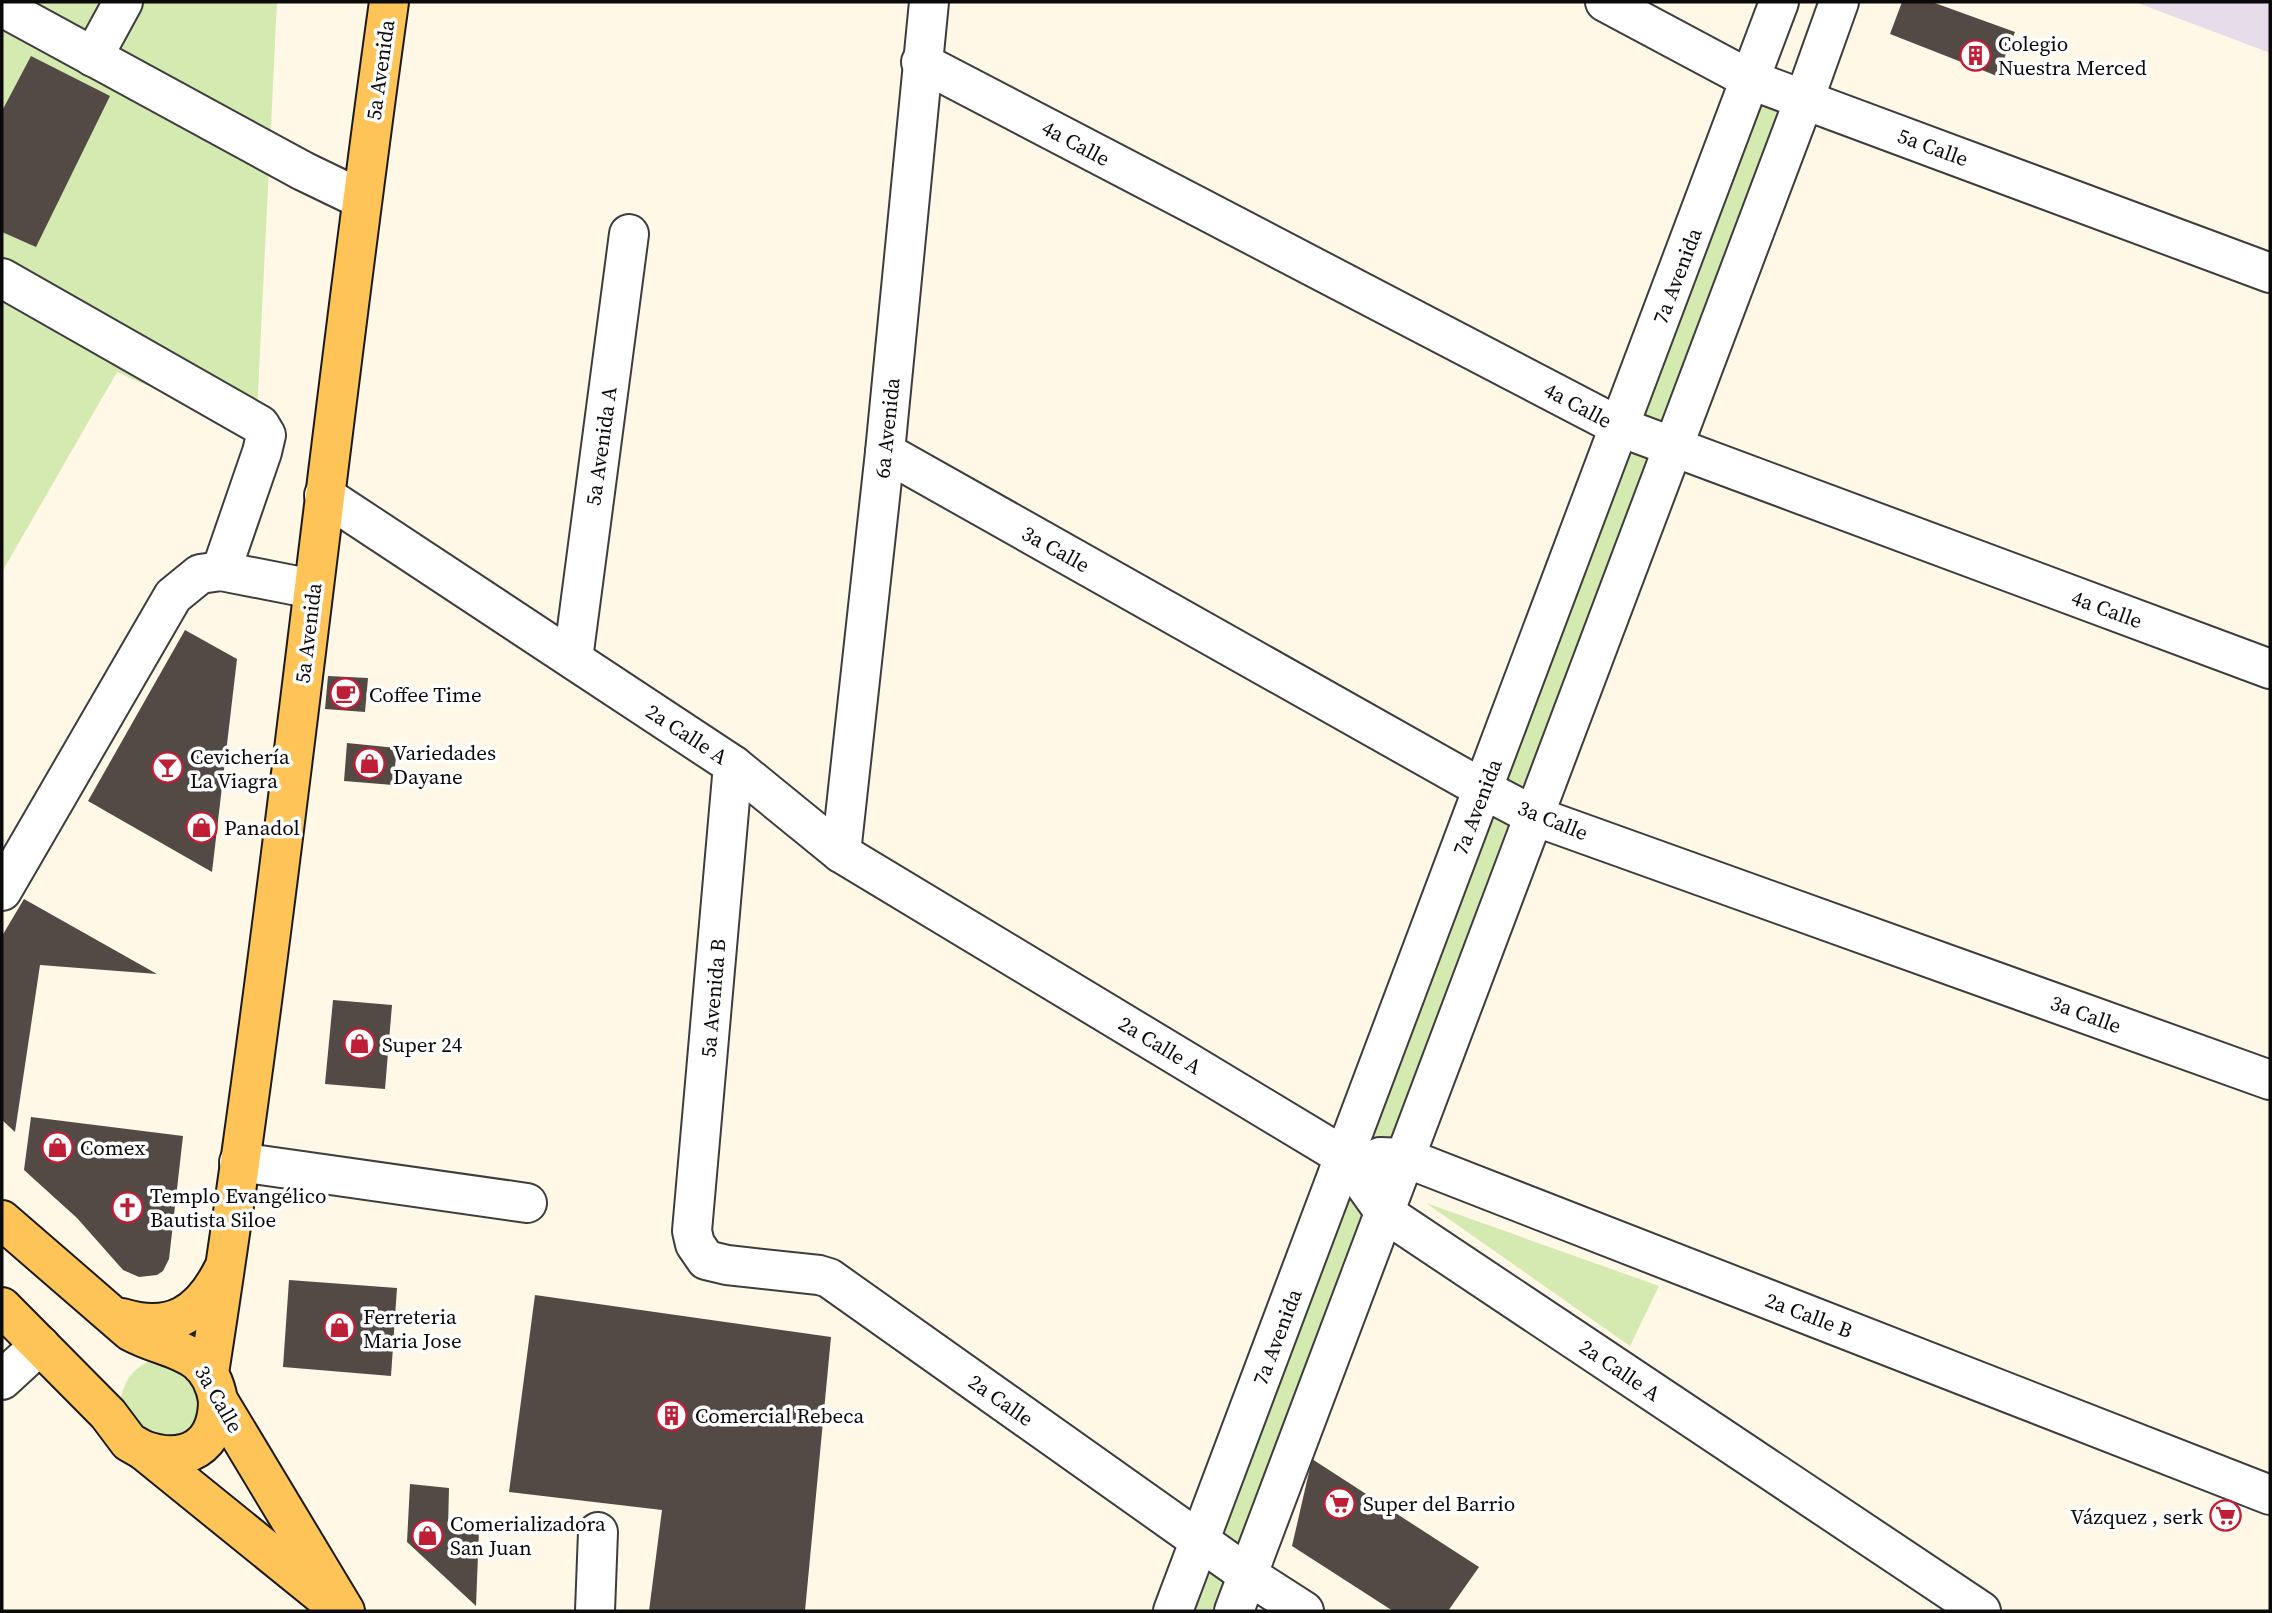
<svg xmlns="http://www.w3.org/2000/svg" width="2272" height="1613" font-family="'Source Serif 4',serif">
<rect width="100%" height="100%" fill="#fff8e7"/>
<polygon fill="#e7ddea" points="2135,2 2270,2 2270,53"/>
<g fill="#d4eab0">
<polygon points="2,2 277,2 256,434 117,372 2,572"/>
<polygon points="1751,80 1804,100 1234,1611 1173,1611"/>
<polygon points="1426,1203 1659,1286 1630,1346"/>
<path d="M156,1358l29,2 22,62 -49,24 -38,-44c4,-23 14,-35 36,-44z"/>
</g>
<g fill="#534a46">
<polygon points="1902,2 1932,2 2015,32 1997,76 1890,34"/>
<polygon points="31,56 110,96 36,247 2,232 2,111"/>
<polygon points="185,630 237,659 212,872 88,801"/>
<polygon points="328,676 368,678 365,712 325,709"/>
<polygon points="347,743 397,748 393,785 344,781"/>
<polygon points="24,899 157,974 40,965 15,1132 2,1120 2,936"/>
<polygon points="333,1000 392,1005 385,1089 325,1084"/>
<polygon points="31,1117 183,1136 169,1259 163,1271 157,1275 139,1277 123,1270 77,1218 24,1170"/>
<polygon points="289,1280 397,1288 391,1376 283,1367"/>
<polygon points="535,1295 831,1337 805,1611 649,1611 662,1510 509,1492"/>
<polygon points="1312,1459 1479,1567 1448,1611 1393,1611 1292,1546"/>
<polygon points="410,1484 449,1488 448,1528 479,1530 476,1606 407,1542"/>
</g>
<g fill="none" stroke-linecap="round" stroke-linejoin="round">
<defs>
<g id="minor">
<polyline points="1605,2 1751,80 2270,273"/>
<polyline points="2,7 303,171 361,199"/>
<polyline points="93,57 123,2"/>
<polyline points="921,62 1620,427 2270,669"/>
<polyline points="2,278 260,425 266,435 262,452 221,571"/>
<polyline points="885,452 1483,789 1534,816 2270,1080"/>
<polyline points="324,495 733,765 841,853 1345,1157 1385,1213 1981,1611"/>
<polyline points="573,659 629,234"/>
<polyline points="733,765 692,1231 695,1244 706,1260 727,1265 819,1275 829,1278 1248,1575 1304,1611"/>
<polyline points="841,853 885,452 929,2"/>
<polyline points="2,891 173,596 200,574 221,571 313,589"/>
<polyline points="1380,1157 1406,1158 2270,1495"/>
<polyline points="239,1162 527,1203"/>
<polyline points="2,1380 40,1345"/>
<polyline points="595,1611 598,1532"/>
<polyline points="1173,1611 1779,2"/>
<polyline points="1234,1611 1804,100 1839,2"/>
</g>
<g id="major">
<path d="M2,1220l128,111c38,21 79,16 88,69l127,211"/>
<polyline points="2,1307 108,1414 129,1442 143,1450 327,1599"/>
<path d="M122,1318c49,15 79,-4 101,-48"/>
<path d="M209,1373c71,-455 116,-915 180,-1371"/>
<path d="M143,1450c43,15 75,-3 75,-50"/>
</g>
</defs>
<use href="#minor" stroke="#3d3d3d" stroke-width="42"/>
<use href="#major" stroke="#1b1b1b" stroke-width="42"/>
<use href="#minor" stroke="#fff" stroke-width="38"/>
<use href="#major" stroke="#ffc457" stroke-width="38"/>
</g>
<defs>
<symbol id="building-ring" viewBox="-11 -11 22 22"><circle r="9.5" fill="#fff" stroke="#bf1e37" stroke-width="1.5"/><path d="M-4-6H4V6H1V3H-1V6H-4ZM-2.5-4.3h1.7v1.8h-1.7ZM.8-4.3h1.7v1.8H.8ZM-2.5-1h1.7V.8h-1.7ZM.8-1h1.7V.8H.8Z" fill="#bf1e37"/></symbol>
<symbol id="cafe-ring" viewBox="-11 -11 22 22"><circle r="9.5" fill="#fff" stroke="#bf1e37" stroke-width="1.5"/><path d="M-5.5-4.5H6V0H3Q3 3.5 0 3.5H-2.5Q-5.5 3.5-5.5 0ZM3-3.2v2h1.7v-2ZM-6 4.5H4V6H-6Z" fill="#bf1e37"/></symbol>
<symbol id="shop-ring" viewBox="-11 -11 22 22"><circle r="9.5" fill="#fff" stroke="#bf1e37" stroke-width="1.5"/><path d="M-5-2.5h2.3a2.7 3.5 0 0 1 5.4 0H5L5.5 6h-11ZM-1.5-2.5h3a1.5 2.3 0 0 0-3 0Z" fill="#bf1e37"/></symbol>
<symbol id="bar-ring" viewBox="-11 -11 22 22"><circle r="9.5" fill="#fff" stroke="#bf1e37" stroke-width="1.5"/><path d="M-6-5H6L.8 .8V4.5H3.5V6h-7V4.5H-.8V.8Z" fill="#bf1e37"/></symbol>
<symbol id="church-ring" viewBox="-11 -11 22 22"><circle r="9.5" fill="#fff" stroke="#bf1e37" stroke-width="1.5"/><path d="M-1.2-6h2.4v3.5h3.3v2.4h-3.3V6h-2.4V-.1h-3.3v-2.4h3.3Z" fill="#bf1e37"/></symbol>
<symbol id="supermarket-ring" viewBox="-11 -11 22 22"><circle r="9.5" fill="#fff" stroke="#bf1e37" stroke-width="1.5"/><path d="M-6-5.5h2.5l.6 2H6L4.5 2H-2.5L-4.4-4H-6ZM-1.5 3.2a1.3 1.3 0 1 0 .1 0ZM3 3.2a1.3 1.3 0 1 0 .1 0Z" fill="#bf1e37"/></symbol>
</defs>
<g fill-rule="evenodd">
<use href="#building-ring" x="1958" y="38" width="35" height="35"/>
<use href="#cafe-ring" x="328" y="676" width="35" height="35"/>
<use href="#shop-ring" x="352" y="746" width="35" height="35"/>
<use href="#bar-ring" x="150" y="750" width="35" height="35"/>
<use href="#shop-ring" x="184" y="810" width="35" height="35"/>
<use href="#shop-ring" x="342" y="1026" width="35" height="35"/>
<use href="#shop-ring" x="40" y="1130" width="35" height="35"/>
<use href="#church-ring" x="110" y="1190" width="35" height="35"/>
<use href="#shop-ring" x="322" y="1310" width="35" height="35"/>
<use href="#building-ring" x="654" y="1398" width="35" height="35"/>
<use href="#supermarket-ring" x="1322" y="1486" width="35" height="35"/>
<use href="#supermarket-ring" x="2208" y="1498" width="35" height="35"/>
<use href="#shop-ring" x="410" y="1518" width="35" height="35"/>
</g>
<g text-anchor="middle" dominant-baseline="central" stroke-width="7" stroke-linejoin="round" paint-order="stroke">
<g font-size="21" fill="#0a0a0a" stroke="#fff" text-anchor="start">
<text x="1998" y="43">Colegio<tspan x="1998" dy="24">Nuestra Merced</tspan></text>
<text x="369" y="694">Coffee Time</text>
<text x="393" y="752">Variedades<tspan x="393" dy="24">Dayane</tspan></text>
<text x="190" y="756">Cevichería<tspan x="190" dy="24">La Viagra</tspan></text>
<text x="224" y="827">Panadol</text>
<text x="382" y="1044">Super 24</text>
<text x="80" y="1147">Comex</text>
<text x="150" y="1195">Templo Evangélico<tspan x="150" dy="24">Bautista Siloe</tspan></text>
<text x="363" y="1316">Ferreteria<tspan x="363" dy="24">Maria Jose</tspan></text>
<text x="695" y="1415">Comercial Rebeca</text>
<text x="1363" y="1503">Super del Barrio</text>
<text x="2203" y="1516" text-anchor="end">Vázquez , serk</text>
<text x="450" y="1523">Comerializadora<tspan x="450" dy="24">San Juan</tspan></text>
</g>
<g font-size="21" fill="#0a0a0a" stroke="#fff">
<text transform="translate(380 70) rotate(-82)">5a Avenida</text>
<text transform="translate(1076 143) rotate(28)">4a Calle</text>
<text transform="translate(1933 147) rotate(20)">5a Calle</text>
<text transform="translate(1677 276) rotate(-69)">7a Avenida</text>
<text transform="translate(1578 405) rotate(28)">4a Calle</text>
<text transform="translate(887 428) rotate(-84)">6a Avenida</text>
<text transform="translate(601 446) rotate(-82)">5a Avenida A</text>
<text transform="translate(1056 549) rotate(29)">3a Calle</text>
<text transform="translate(2107 609) rotate(20)">4a Calle</text>
<text transform="translate(308 633) rotate(-83)">5a Avenida</text>
<text transform="translate(687 734) rotate(33)">2a Calle A</text>
<text transform="translate(1477 807) rotate(-69)">7a Avenida</text>
<text transform="translate(1553 820) rotate(22)">3a Calle</text>
<text transform="translate(713 998) rotate(-85)">5a Avenida B</text>
<text transform="translate(2086 1014) rotate(20)">3a Calle</text>
<text transform="translate(1160 1045) rotate(31)">2a Calle A</text>
<text transform="translate(1809 1315) rotate(21)">2a Calle B</text>
<text transform="translate(1277 1337) rotate(-69)">7a Avenida</text>
<text transform="translate(1620 1370) rotate(34)">2a Calle A</text>
<text transform="translate(219 1399) rotate(60)">3a Calle</text>
<text transform="translate(1001 1400) rotate(35)">2a Calle</text>
</g>
</g>
<rect width="2272" height="1613" fill="none" stroke="#0a0a0a" stroke-width="7"/>
</svg>
